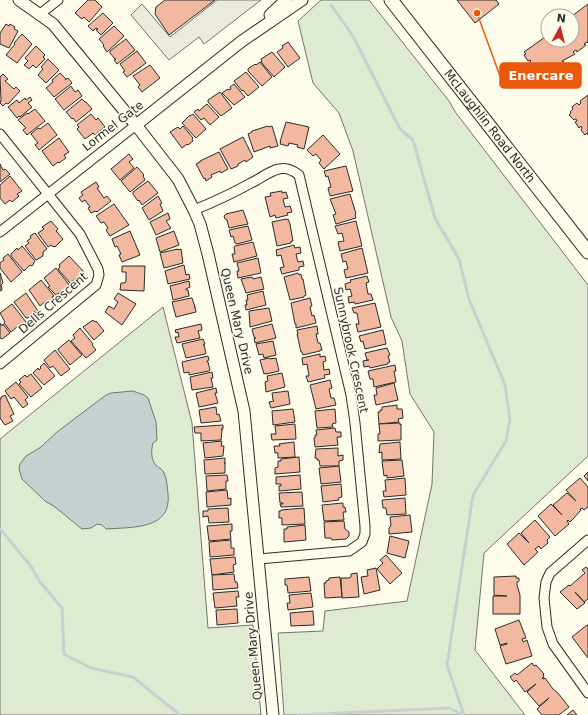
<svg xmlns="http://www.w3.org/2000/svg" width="588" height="715" font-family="'DejaVu Sans',sans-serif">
<rect width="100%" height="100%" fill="#fdfbea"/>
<g fill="#deebd1" stroke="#74746e">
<polygon points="321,0 369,0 449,101 456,113 588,285 588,456 484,553 475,650 525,715 284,715 278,633 323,631 325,611 407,601 432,484 434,432 410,394 402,341 391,317 353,151 339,113 313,83 298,21"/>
<polygon points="163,307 192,423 208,628 253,625 261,715 0,715 0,439"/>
</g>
<polygon fill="#eceadb" stroke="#74746e" points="217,0 261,0 204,44 199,37 169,60 131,15 142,4 170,37"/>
<path fill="#c7d0d0" stroke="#74746e" d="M133,391l11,4 4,3 8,24 1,18 -4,3c-2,7 -2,16 2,21 3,4 7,4 9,9 3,6 3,13 4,21 4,36 -36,33 -62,35l-4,-4 -5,-1 -6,4 -9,1 -27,-22 -10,-6 -23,-22 -3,-10 1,-5 6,-8 15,-9 16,-15 49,-37 5,-2z"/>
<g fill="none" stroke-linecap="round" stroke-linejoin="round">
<g stroke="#c7d0d0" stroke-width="3">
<polyline points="331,5 353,36 400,129 413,140 435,218 459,259 469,299 505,385 510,420 506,441 473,495 447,665 464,715"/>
<polyline points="0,529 30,565 40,582 62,608 64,654 91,668 133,677 180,715"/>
<polyline points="298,715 449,708 463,715"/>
</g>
</g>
<g fill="#f2b8a0" stroke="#2b2b2b">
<polygon points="88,0 95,0 102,7 89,22 84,17 82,19 75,13"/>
<polygon points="165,0 215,0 169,35 155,14 156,7"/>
<polygon points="457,0 496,0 499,4 475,23"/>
<polygon points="588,4 588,43 587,42 584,44 586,45 577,52 576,50 573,52 575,54 562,61 564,62 555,69 554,67 551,69 552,71 547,75 545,74 542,76 541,74 539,75 535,70 537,68 536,66 533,68 529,63 531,61 530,60 528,61 524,55 526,54 524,52 548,35 548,40 572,40 572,16"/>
<polygon points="103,13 113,23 101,35 96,30 98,29 96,28 93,31 88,26"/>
<polygon points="6,24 9,26 10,24 15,27 14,29 18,31 9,48 0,44 0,33"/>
<polygon points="114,26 124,36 107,52 103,46 104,45 99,39"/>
<polygon points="22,34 32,44 17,63 6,55 15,44 14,43"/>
<polygon points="126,39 135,50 117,64 114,60 116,59 115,59 110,53 110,51"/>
<polygon points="288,42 300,58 288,67 277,52 283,48 282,46"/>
<polygon points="36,46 45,55 43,57 45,59 36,68 33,65 29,69 24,65 28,61 25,58"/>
<polygon points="137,51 146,63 127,77 123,72 125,71 120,64"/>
<polygon points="272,52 285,67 274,77 261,62 262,61 261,59"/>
<polygon points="48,59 59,70 46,83 38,75 43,69 41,67"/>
<polygon points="260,62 272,77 262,86 248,71 248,69 255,64 256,65"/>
<polygon points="150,65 160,78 142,92 138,87 140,85 133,76"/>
<polygon points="246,72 259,87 248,96 243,90 242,91 234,81"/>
<polygon points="60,73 66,79 65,80 68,78 72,83 54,97 46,88 53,82 52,80"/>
<polygon points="3,74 8,79 5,81 14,89 16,87 20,91 8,104 6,103 3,106 0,103 1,100 0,77"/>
<polygon points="234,84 245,97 234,105 222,93 228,89 229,90 231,89 230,87"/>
<polygon points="71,86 75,92 78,90 82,96 64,110 55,99"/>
<polygon points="220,92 232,108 221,116 208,102 208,100"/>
<polygon points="588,95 588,135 587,133 585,135 581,130 582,128 581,126 579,128 575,122 577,121 576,119 574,120 569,115 571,113 570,112 573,109 572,107 577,103 579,105 581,103 580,101"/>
<polygon points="30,97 32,100 28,103 32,107 20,117 19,116 17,118 8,107 17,100 19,103 25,98 26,100"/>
<polygon points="82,99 85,102 86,102 92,109 76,122 73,118 72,119 66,112"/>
<polygon points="207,104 219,117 210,125 204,118 201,120 194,112 198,109 199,111"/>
<polygon points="35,109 45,121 27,135 23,130 26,128 18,120 27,113 28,114"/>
<polygon points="91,114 96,120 98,118 105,127 95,135 93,133 85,139 77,129 79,127 77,125"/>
<polygon points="193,114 206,129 196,138 182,123 190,115 190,116"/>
<polygon points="286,122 309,127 304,149 297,147 298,145 289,143 288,146 280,144 281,142 280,142"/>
<polygon points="48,123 57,135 39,150 35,145 38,143 31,134 38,128 40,129"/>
<polygon points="183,126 193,138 192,139 193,141 188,145 187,144 182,148 170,132 178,127 180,129"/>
<polygon points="268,126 269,127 272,126 278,146 270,148 270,146 254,152 248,134 252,132 252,131"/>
<polygon points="323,135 340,154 324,169 319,163 321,160 316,154 313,156 307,150"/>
<polygon points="243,137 253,157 246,162 245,160 238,164 238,166 231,169 220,149"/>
<polygon points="59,138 69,152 64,155 66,158 59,163 58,162 53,166 42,151"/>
<polygon points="219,152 228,169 221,173 220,171 211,175 212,177 206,181 205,178 204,179 196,164 200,162 200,161"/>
<polygon points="129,154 133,159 129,162 134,168 120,180 111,169"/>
<polygon points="0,164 3,170 5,169 10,174 0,182"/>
<polygon points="346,166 353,191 330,196 328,188 331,187 328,176 326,177 324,171"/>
<polygon points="137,167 144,175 143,176 145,180 130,192 121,181"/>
<polygon points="10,176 22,191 17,194 19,196 12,202 10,200 5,204 0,198 0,185"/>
<polygon points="148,181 158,193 142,205 139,200 138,201 133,194 133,192"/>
<polygon points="96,182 99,187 97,188 104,198 107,196 111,201 97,212 96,211 91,213 88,208 90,207 85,200 82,202 79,198 83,195 81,192"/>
<polygon points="282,191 282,193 286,192 288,198 283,199 285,207 290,206 292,212 287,213 288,215 276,218 275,215 270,217 265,197 271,196 270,193"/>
<polygon points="350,194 356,214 355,215 356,218 336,224 333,215 336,214 330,199"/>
<polygon points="158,196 162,203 160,204 163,211 149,220 142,208"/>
<polygon points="114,204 129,225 110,236 106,230 108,228 104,222 101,223 96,216"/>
<polygon points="243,210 248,224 229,228 227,220 225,219 224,216 226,214"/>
<polygon points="168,213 170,219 166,221 171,228 156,235 150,222"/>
<polygon points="286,219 286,220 288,219 290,224 293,241 291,241 291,243 277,246 272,222"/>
<polygon points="51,221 58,229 56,231 63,239 55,247 54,246 53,247 51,245 48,247 38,233 44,229 42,227"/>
<polygon points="356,221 362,246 340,251 338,242 344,241 342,233 338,234 335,226"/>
<polygon points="248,226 252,240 237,244 235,243 233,236 231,237 229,230"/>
<polygon points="130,231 140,255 122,262 119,255 121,254 117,246 115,247 112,239"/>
<polygon points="174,231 179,245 160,252 156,238"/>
<polygon points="35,233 47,249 43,252 43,256 36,260 25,246 29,243 27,241 31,238 30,236"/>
<polygon points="253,242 257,256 234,262 232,254 235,254 234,247 235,246"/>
<polygon points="294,245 295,248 300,247 301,253 296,254 298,262 303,261 304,266 299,267 299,270 282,274 280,268 284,267 281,255 277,256 276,250"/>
<polygon points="22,246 35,261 32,266 30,265 24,271 11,256 11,254 17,248 18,250"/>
<polygon points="362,248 368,273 346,278 344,270 348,269 346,261 343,262 341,254"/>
<polygon points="178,249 178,250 181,249 183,263 164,268 160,253"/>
<polygon points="8,254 22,272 11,282 0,268 0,263 4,260 3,258"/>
<polygon points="69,256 84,272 77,280 76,278 70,283 58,269 60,267 59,265"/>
<polygon points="258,258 261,273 238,278 237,271 239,271 237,263"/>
<polygon points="184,265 186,275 189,274 190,279 168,284 165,271"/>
<polygon points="122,266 145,266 144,291 120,290 121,283 125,283 126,281 126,272 122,272"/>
<polygon points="56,268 70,286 63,292 62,291 56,295 48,287 50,286 44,278"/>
<polygon points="0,273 3,283 1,285 2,290 0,291"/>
<polygon points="298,273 299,275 301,274 302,279 303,279 306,295 304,296 304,297 290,300 284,277"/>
<polygon points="367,276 369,282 366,283 368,294 371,294 373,300 355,304 354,302 349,303 348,297 352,296 350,289 346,290 345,284 351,282 350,280"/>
<polygon points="252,277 253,279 261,277 264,289 246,293 241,279"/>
<polygon points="41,280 54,296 52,297 53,299 48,304 46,301 40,306 29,290"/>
<polygon points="189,281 190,287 186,289 186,290 188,290 189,296 173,300 170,286"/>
<polygon points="263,291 266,305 246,310 245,305 247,305 246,300 248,300 247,295"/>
<polygon points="26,293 38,311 36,313 34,311 28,318 26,318 14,302"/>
<polygon points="118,293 136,304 122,325 105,312 109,306 114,309 118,302 114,299"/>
<polygon points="191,298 192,298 195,307 194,308 195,307 196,312 176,317 172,302"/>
<polygon points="310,298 312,306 310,307 312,316 314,315 316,323 296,328 296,324 295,324 291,303"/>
<polygon points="375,303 381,327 358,332 356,324 359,324 357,313 354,313 352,308"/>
<polygon points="12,304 26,322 19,328 18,326 11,332 4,323 5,322 0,313"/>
<polygon points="269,308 272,321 250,327 249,311"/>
<polygon points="93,320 95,322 96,321 104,331 94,340 83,327"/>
<polygon points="0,323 2,326 3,324 10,333 2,339 0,338"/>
<polygon points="201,324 202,330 198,331 200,338 177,343 175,337 179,337 178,332 176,333 175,330"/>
<polygon points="272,324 276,338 255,343 254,338 256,338 254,337 252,329"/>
<polygon points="317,326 318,334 316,334 318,343 320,343 322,350 320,350 320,351 303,355 302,352 301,352 297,334 298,334 297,330"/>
<polygon points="80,328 93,344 92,345 96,350 86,358 71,341 75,338 73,335"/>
<polygon points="383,330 386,344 365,349 363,341 361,342 359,336"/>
<polygon points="203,339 205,344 203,345 204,345 206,353 205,354 186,358 182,344"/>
<polygon points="69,340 82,355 70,365 58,350 58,349"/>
<polygon points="273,341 276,355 264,358 263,354 259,355 256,344"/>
<polygon points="387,348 390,355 388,356 390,362 388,362 388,364 370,368 369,366 364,367 363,361 369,360 367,360 365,353"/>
<polygon points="55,350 70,369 61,376 53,366 50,368 44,360"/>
<polygon points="320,354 320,357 325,356 326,361 323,362 324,370 329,369 330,374 324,375 325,378 308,382 306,376 309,376 307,364 303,365 302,358"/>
<polygon points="208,356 209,360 207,361 207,362 208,362 210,370 209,371 189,375 189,372 184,373 182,362"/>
<polygon points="269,358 270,359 276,358 279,371 266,374 266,373 264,374 260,360"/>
<polygon points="44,363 55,376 44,385 33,373 38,368 39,370 41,368 40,367"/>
<polygon points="395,365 396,371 394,371 396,382 374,387 373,379 370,379 368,371"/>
<polygon points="212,372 213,378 211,378 213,387 192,390 190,377"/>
<polygon points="282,373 285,387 266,392 265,382 268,381 267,376"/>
<polygon points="31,374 42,388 31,397 19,384 21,382 19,380 25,375 27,377"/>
<polygon points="330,380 332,388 329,389 331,398 334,398 336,405 316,409 310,385"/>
<polygon points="16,382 28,397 25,400 28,404 23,408 14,397 11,399 5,391"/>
<polygon points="394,383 398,400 376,405 374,395 377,395 376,388"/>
<polygon points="216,388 217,393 215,393 218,403 199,407 196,393"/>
<polygon points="288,391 290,404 271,408 269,402 274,401 273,400 272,393"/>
<polygon points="5,395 14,414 10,416 13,421 5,425 0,418 0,399 1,399 1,397"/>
<polygon points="397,405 397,409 402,409 403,418 398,419 399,422 379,424 378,412 380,412 380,410 382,410 382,407"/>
<polygon points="216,407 217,415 219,414 221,421 201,423 199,410"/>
<polygon points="293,409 295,422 273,425 272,411"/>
<polygon points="335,409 336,423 332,424 333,427 317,428 315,411"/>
<polygon points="400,423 400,425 401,424 401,440 378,441 378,434 380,434 379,424"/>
<polygon points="295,424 296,439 272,440 271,434 276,434 275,426"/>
<polygon points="223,425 223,429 221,429 222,430 221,440 201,441 201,433 195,433 194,427"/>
<polygon points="335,428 336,432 341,432 341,437 337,437 338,445 315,447 314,438 315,438 315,435 317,435 316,430"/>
<polygon points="222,441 221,446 224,446 223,456 205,458 203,443"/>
<polygon points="294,442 295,457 278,458 278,453 275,453 274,446 280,446 279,444"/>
<polygon points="400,442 401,459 382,460 382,452 379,453 380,444"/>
<polygon points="338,448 338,456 343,455 343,460 339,461 339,466 320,466 319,460 317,460 317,458 315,458 316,449"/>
<polygon points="299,457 300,472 275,474 275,468 278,467 278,461 281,461 281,459"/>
<polygon points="225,458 225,463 224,463 225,463 225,473 205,474 204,460"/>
<polygon points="402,460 404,476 387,478 387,475 384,476 382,461"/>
<polygon points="339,466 341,482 321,484 319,468"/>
<polygon points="588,472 588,481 584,476"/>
<polygon points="227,475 228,481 226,481 226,489 207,491 206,476"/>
<polygon points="300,475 301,489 279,491 279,486 281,486 281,484 276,484 276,477"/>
<polygon points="405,478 406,495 384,497 383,491 386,491 385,480"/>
<polygon points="580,478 588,487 588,507 584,510 582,508 580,509 581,510 573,519 570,522 568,520 567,521 569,524 555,536 538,516 551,504 562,515 553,505 567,493 576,501 566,490"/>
<polygon points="341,484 342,497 338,498 339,500 323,502 321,486"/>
<polygon points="227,490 228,499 231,498 231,505 207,507 206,492"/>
<polygon points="302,492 303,506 281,507 280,504 283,504 283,503 280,503 279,493"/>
<polygon points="405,498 406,514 387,515 386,508 383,508 382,500"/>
<polygon points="343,503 343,507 345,507 346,512 343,512 344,520 324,521 322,505"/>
<polygon points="228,508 229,522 209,523 208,516 203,517 203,511 208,511 208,509"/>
<polygon points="304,508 305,524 282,525 282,518 279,518 279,511 281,511 281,510"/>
<polygon points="410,515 412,532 389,534 389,528 390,527 391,525 390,517"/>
<polygon points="535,520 550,537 547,540 548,543 541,549 539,546 535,549 538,552 524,565 507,544 519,533 529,543 521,533"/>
<polygon points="344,521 345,529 349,532 349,536 346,539 332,540 331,538 325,538 324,522"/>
<polygon points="232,524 232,531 230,531 231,539 209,541 207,526"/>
<polygon points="305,525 306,540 284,542 284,529 287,529 287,527"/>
<polygon points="390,536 409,541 405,558 387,553"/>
<polygon points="231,540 231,548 234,548 234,555 210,557 209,542"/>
<polygon points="386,555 402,573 390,584 377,569 383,563 380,560"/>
<polygon points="235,557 236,564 233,565 234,572 212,575 210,559"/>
<polygon points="586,567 588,569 588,599 584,602 575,592 585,603 577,609 560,592 569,585 570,586 585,573 582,570"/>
<polygon points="376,568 380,590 364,594 361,577 368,576 367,570"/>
<polygon points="357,573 359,597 342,598 341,578 349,578 351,577 351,574"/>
<polygon points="234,574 235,582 237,582 238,588 213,590 212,575"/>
<polygon points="516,576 516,578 519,578 519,581 517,582 517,585 520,595 520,614 493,614 493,596 507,596 494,595 494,577"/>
<polygon points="309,577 311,591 288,593 287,585 285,585 285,579"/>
<polygon points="340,577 342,597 325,598 324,583 326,583 326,581 329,580 329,578"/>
<polygon points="238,591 239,597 236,597 237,606 215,608 213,593"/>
<polygon points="311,593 313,607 288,610 287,603 290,603 289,595"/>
<polygon points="237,609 238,623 217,625 216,610"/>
<polygon points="313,611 314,625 291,626 290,613"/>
<polygon points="519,620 526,638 522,639 523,642 527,640 532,656 506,664 500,646 507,644 507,643 500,645 495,629"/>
<polygon points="587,625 588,625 588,658 572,637"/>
<polygon points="532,663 534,666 536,665 544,674 543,675 544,677 542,678 543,679 545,678 553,689 558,693 569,707 559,715 542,715 537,709 549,698 539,706 527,692 536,684 525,692 516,680 514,682 510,677 515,673 517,675"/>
<polygon points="573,710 577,715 567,715"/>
</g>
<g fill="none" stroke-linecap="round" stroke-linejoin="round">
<defs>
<g id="minor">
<polyline points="40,14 58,0"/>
<polyline points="0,134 80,234 98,269 99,275 96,285 0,364"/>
<path d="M194,210c20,-8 39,-17 57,-27 9,-4 18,-12 28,-14 8,-2 15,2 20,6l52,220 4,28 10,103v8l-3,8 -13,9 -90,8"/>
<polyline points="0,232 136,125"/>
<polyline points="588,540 550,573 546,582 544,598 547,627 553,644 588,693"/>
</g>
<g id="tertiary">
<polyline points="19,0 53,24 136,125 178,179 194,210 200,224 208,254 244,411 273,715"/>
<polyline points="270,15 286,0"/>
<polyline points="136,125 242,41 302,0"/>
</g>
<g id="secondary">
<path id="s1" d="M391,0l197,252"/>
</g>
</defs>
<use href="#minor" stroke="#2b2b2b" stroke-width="11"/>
<use href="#tertiary" stroke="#2b2b2b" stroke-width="13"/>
<use href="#secondary" stroke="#2b2b2b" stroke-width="15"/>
<use href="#minor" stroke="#fdfbea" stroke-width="9"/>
<use href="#tertiary" stroke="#fdfbea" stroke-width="11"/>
<use href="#secondary" stroke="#fdfbea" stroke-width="13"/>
</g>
<g text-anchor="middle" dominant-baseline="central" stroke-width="3" stroke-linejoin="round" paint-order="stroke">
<g font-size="12" fill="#2b2b2b" stroke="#fdfbea">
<text transform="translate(113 126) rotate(-38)">Lormel Gate</text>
<text stroke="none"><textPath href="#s1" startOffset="160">McLaughlin Road North</textPath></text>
<text transform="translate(53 303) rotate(-41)">Dells Crescent</text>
<text transform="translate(237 321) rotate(77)">Queen Mary Drive</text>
<text transform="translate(351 350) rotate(78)">Sunnybrook Crescent</text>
<text transform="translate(253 646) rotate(-95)">Queen Mary Drive</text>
</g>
</g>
<path fill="none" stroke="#e8590c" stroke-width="1.5" d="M477 13L500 76"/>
<circle fill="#e8590c" stroke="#fdfbea" stroke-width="1.5" cx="477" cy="13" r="4"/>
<rect fill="#e8590c" stroke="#e8590c" stroke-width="1.5" x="500" y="63" width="81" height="25" rx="4"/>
<g font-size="13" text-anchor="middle" font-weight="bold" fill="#fff">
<text x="541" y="80">Enercare</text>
</g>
<g transform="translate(560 28) rotate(7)"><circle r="19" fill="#fdfbea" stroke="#a9a89e"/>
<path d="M0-3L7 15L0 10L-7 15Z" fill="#c62828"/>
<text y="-6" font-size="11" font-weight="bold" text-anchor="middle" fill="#2b2b2b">N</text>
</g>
</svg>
